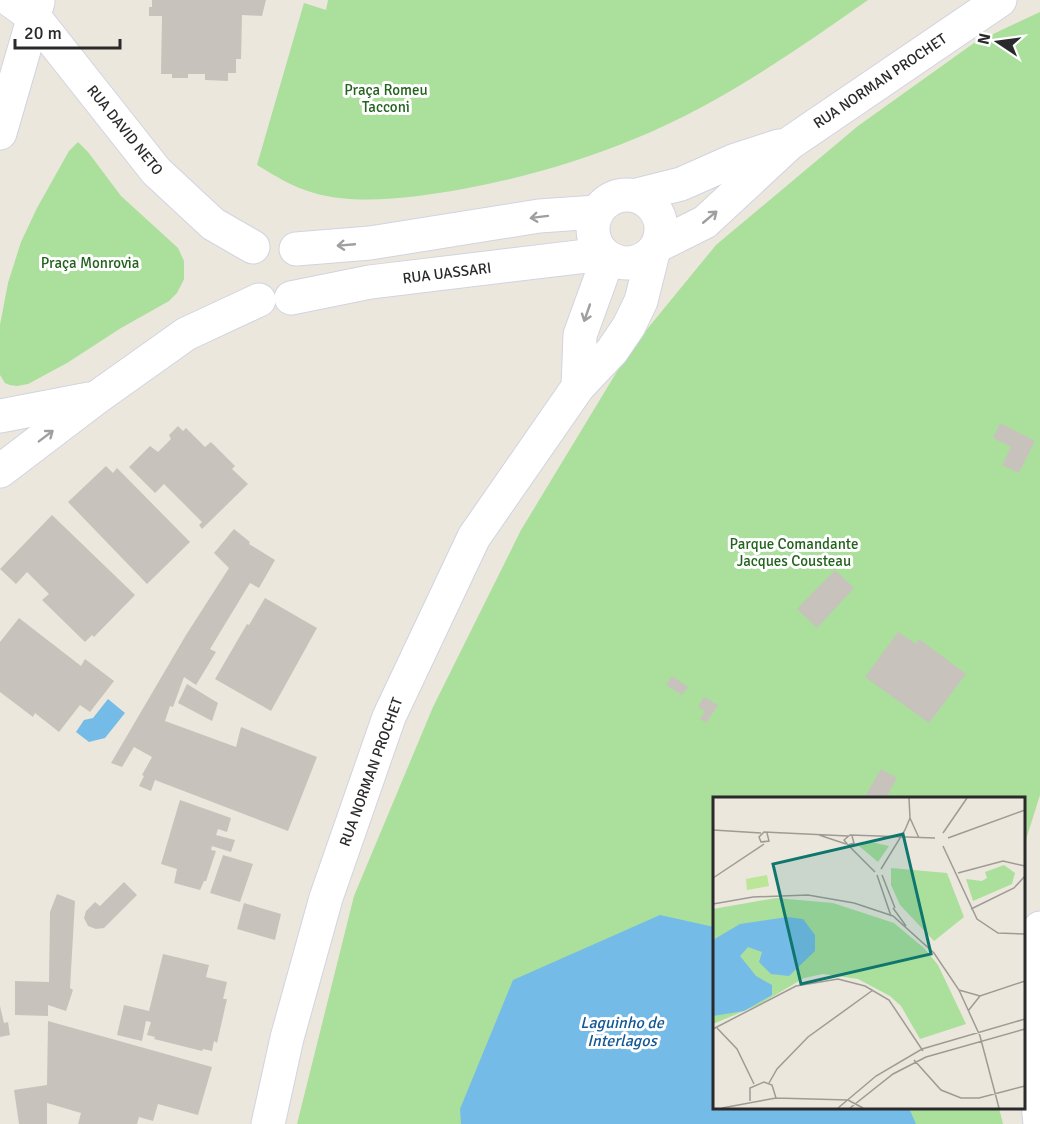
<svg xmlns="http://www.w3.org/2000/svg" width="1040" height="1124" font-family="Signika,sans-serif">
<rect width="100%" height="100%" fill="#ebe7dc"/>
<g fill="#aadf9c">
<path d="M328,0h540c-74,52 -150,105 -234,139 -55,23 -113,39 -171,50 -46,8 -104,17 -149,4 -21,-6 -39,-17 -57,-28l47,-162 22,7z"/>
<polygon points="1040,12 1040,795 1024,846 1024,798 714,798 714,1108 999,1108 1003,1124 297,1124 354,896 433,707 521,530 630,350 716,245 858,126 974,43"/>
<polygon points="78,142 88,152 121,196 178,248 184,261 184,279 177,293 169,301 121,328 67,363 28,384 17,386 10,385 5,383 0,375 0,325 8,283 21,242 37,208 69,151"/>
</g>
<g fill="#75bbe8">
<polygon points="108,699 125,713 105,738 89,742 76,732 84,720 93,718"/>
<polygon points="660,915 714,927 714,1108 909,1108 916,1124 461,1124 460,1109 513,980"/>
</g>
<g fill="#c7c3bc">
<polygon points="152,0 266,0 262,16 242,15 241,59 236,59 236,73 228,73 228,81 205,80 205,74 188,74 188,78 172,78 172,74 161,74 162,16 149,16 149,7 152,7"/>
<polygon points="1000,423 1035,441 1019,473 1002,465 1011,447 993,438"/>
<polygon points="178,426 183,431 186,428 205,447 211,442 235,466 232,469 248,484 202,529 199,525 202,522 164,484 155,493 129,467 150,446 158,452 171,439 169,435"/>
<polygon points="106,466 113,473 117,468 190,542 147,584 68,502"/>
<polygon points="52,515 135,595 94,637 92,635 85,642 42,600 49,594 27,572 16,584 0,569"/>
<polygon points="234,529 250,542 249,544 275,560 259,588 250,583 210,649 216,652 196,685 184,677 173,707 170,706 165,721 236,747 241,727 317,757 288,831 155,780 151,791 139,786 144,776 142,775 152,757 134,747 122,767 111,763 186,635 229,568 214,553"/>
<polygon points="835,570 854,588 817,628 797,609"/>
<polygon points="265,598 317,628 271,711 215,679 247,624 249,625"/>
<polygon points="19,618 81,666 85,659 114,681 90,712 80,705 59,732 35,713 33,717 0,692 0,642"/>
<polygon points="898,632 916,644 919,639 966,674 929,723 865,677"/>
<polygon points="672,676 688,687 682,695 666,685"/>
<polygon points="187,684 218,703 212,721 178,703"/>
<polygon points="704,697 718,705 706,723 700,719 705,711 698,707"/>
<polygon points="881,769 897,778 886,798 864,798"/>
<polygon points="180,800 231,818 227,832 218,829 216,835 235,840 231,852 212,846 211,850 216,851 206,881 204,881 200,890 174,883 177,869 161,864"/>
<polygon points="223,855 253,864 240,902 210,893"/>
<polygon points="124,882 137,895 104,928 96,929 88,926 84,918 86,911 95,902 100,906"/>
<polygon points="57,894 75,901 70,988 73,990 66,1011 48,1005 48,1016 15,1015 15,981 49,982 50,912"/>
<polygon points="244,903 281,914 275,940 237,929"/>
<polygon points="163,954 209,965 206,977 227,982 223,999 227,999 217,1043 214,1041 212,1051 203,1049 202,1051 154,1039 155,1037 147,1035 151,1022 146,1021 142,1041 117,1035 124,1005 149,1011"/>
<polygon points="0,1006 4,1023 8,1022 10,1035 0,1037"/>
<polygon points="48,1021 212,1067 198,1115 158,1104 153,1121 139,1117 137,1124 78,1124 81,1113 47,1103 47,1124 19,1124 14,1090 47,1085"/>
</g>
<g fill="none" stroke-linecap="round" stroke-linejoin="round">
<defs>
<g id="minor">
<polyline points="10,0 35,18 156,171 213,224 253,247"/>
<polyline points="0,133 38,2"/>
<circle cx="627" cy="229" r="34"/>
<polyline points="637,195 681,184 733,161 779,146"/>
<polyline points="659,245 705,222 790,143 1000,0"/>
<polyline points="296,249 370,243 539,216 597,212"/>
<polyline points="291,298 370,282 603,254"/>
<polyline points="578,387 580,335 608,258"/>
<polyline points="0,416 89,399"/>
<polyline points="0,471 96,398 186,334 259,300"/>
<polyline points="268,1124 287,1038 326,898 389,717 474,537 578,387 612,351 629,326 641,301 653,253"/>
<polyline points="1040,1124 1034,1061 1033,983 1040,928"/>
</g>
</defs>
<use href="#minor" stroke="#d2d3e2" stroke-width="35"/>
<use href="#minor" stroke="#fff" stroke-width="33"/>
</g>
<defs><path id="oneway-shaft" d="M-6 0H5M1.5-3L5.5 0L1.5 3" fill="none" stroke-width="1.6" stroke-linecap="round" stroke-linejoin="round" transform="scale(1.5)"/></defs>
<g stroke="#9f9f9f">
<use href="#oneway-shaft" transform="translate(539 217) rotate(173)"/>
<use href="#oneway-shaft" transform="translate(710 217) rotate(-40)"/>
<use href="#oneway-shaft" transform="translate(346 245) rotate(175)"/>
<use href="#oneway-shaft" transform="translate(587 313) rotate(109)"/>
<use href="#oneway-shaft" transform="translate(46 436) rotate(-37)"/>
</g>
<g text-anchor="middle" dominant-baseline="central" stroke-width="6" stroke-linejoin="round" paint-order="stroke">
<g font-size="15" fill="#2a2a2a" stroke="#fff">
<text transform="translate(880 81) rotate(-34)">RUA NORMAN PROCHET</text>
<text transform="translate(125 130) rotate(51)">RUA DAVID NETO</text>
<text transform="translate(447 273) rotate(-7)">RUA UASSARI</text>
<text transform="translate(371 772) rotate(-70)">RUA NORMAN PROCHET</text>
</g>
<g font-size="15" fill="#24631e" stroke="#fff">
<text x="386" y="90">Praça Romeu<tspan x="386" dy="17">Tacconi</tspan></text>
<text x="90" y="263">Praça Monrovia</text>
<text x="794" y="544">Parque Comandante<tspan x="794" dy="17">Jacques Cousteau</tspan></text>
</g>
<g font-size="16" font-style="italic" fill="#155893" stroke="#fff">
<text x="622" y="1023">Laguinho de<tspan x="622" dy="18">Interlagos</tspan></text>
</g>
</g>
<g transform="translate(713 797)">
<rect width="312" height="312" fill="#ebe7dc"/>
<path d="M158,45l18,4 -11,16 -19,-16zM291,68l11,8 -3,11 -39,17 -7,-22 16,2 5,-3 -2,-6zM178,71l56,5 17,44 -30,24 -34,-36 -9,-20zM63,101l57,5 61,20 30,25 14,17 28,59 -46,15 -19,-33 -11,-10 -32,-17 -35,-5 -19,4 -46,27 -45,19v-115z" fill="#aadf9c"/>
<path d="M54,78l2,11 -22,4 -1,-11z" fill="#bbe698"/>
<path d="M74,120l16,2 12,16v16l-26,25 -18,-2 -12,-12 3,-10 -14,-5 -8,9 16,20 16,9v10l-28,16 -31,5v-76l27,-16z" fill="#75bbe8"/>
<path fill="none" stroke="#9e9b95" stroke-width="1.5" d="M197,21l9,20M0,33l48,3M54,36l2,8 -8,1 -2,-5 5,-5 84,4M230,36l24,-35M106,38l27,9M139,39l2,7 -6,2 -4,-5 6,-5 85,3M235,41l77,-28M135,48l27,27M230,49l34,73 21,14 27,1M168,72l24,-39 5,-12 -1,-20M245,76l45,-12 22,5M164,78l14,41M169,78l13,33M0,81l51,-34M0,107l40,-7 55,-2 46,8 39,13 41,37 25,37 21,46 19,72M180,111l13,18M258,112l43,-21 11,-12M246,193l21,6 45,-15M255,214l12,-15M4,231l20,21 17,35M0,232l83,-43 42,-7 27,7 24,14 34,51M201,263l27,30 20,8h18l46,-12M56,286l8,-14 31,-32 65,-47M37,304v-13l14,-6 8,3 4,13M9,311l54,-10 72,2 15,8M125,311l38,-32 46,-27 103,-30M137,311l43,-34 33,-17 99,-28"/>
<path fill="#0f766e" fill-opacity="0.15" stroke="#0f766e" stroke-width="3" d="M190,37l28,120 -130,30 -28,-120z"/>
<rect width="312" height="312" fill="none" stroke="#2a2a2a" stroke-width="3"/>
</g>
<g transform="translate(998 42) rotate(283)" stroke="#ffffff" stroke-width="4.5" paint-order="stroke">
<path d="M0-4.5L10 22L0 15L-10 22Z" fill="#2a2a2a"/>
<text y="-9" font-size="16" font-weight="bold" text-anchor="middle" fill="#2a2a2a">N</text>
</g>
<path d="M15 39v9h105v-9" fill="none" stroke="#2a2a2a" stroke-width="3"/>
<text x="24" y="39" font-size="18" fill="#2a2a2a" stroke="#ffffff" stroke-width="4.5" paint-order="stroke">20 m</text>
</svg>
